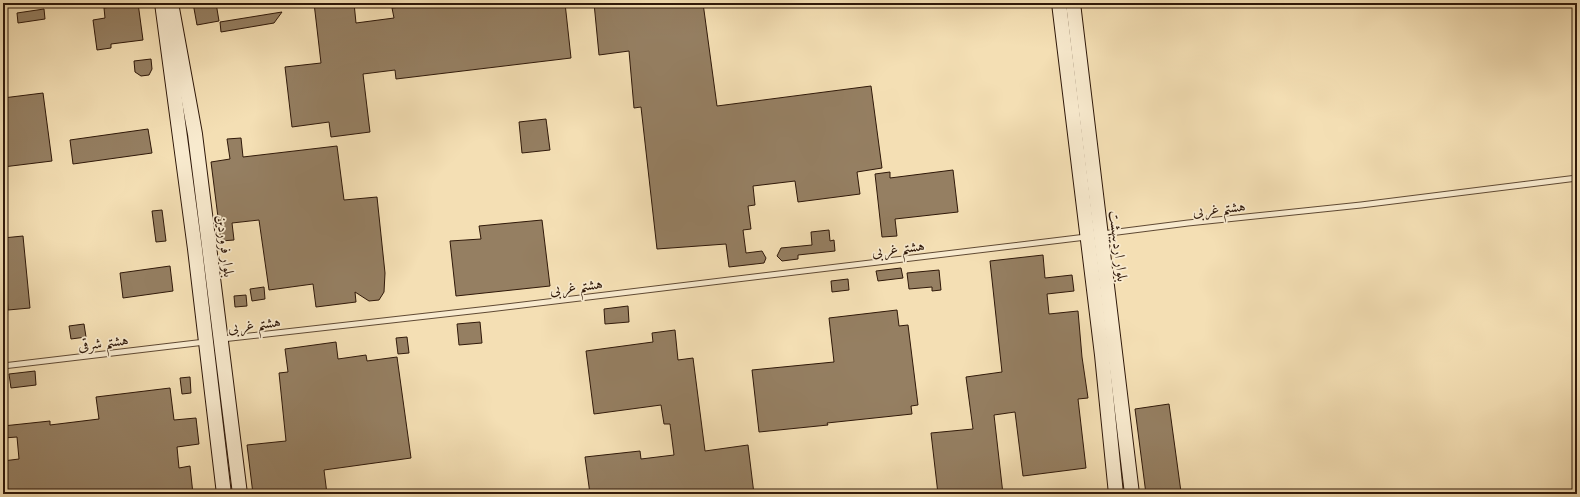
<svg xmlns="http://www.w3.org/2000/svg" width="1580" height="497" font-family="'EB Garamond',Amiri,serif">
<rect width="100%" height="100%" fill="#f4dfb4"/>
<filter id="stains"><feTurbulence type="fractalNoise" baseFrequency=".005" numOctaves="4"/><feColorMatrix values="0 0 0 0 .2 0 0 0 0 .09 0 0 0 0 .02 0 0 0 .5 -.17"/></filter>
<radialGradient id="worn" r=".72"><stop offset=".6" stop-color="#630" stop-opacity="0"/><stop offset="1" stop-color="#630" stop-opacity=".3"/></radialGradient>
<g fill="#957f62" stroke="#2f1809">
<polygon points="138,3 143,40 111,44 111,48 97,50 93,20 105,18 104,8"/>
<polygon points="193,3 216,3 219,21 197,25"/>
<polygon points="314,3 354,3 356,23 394,18 392,8 435,3 565,3 571,58 396,79 395,70 363,74 370,132 331,137 329,122 292,127 285,67 321,63"/>
<polygon points="594,3 703,3 717,106 871,86 882,168 857,172 860,194 798,202 795,181 753,186 755,205 748,206 751,229 743,230 746,253 762,251 766,258 764,263 729,267 726,244 657,249 641,107 634,108 629,51 599,55"/>
<polygon points="44,9 45,19 18,23 17,13"/>
<polygon points="282,12 274,23 221,32 220,22"/>
<polygon points="151,59 152,69 149,75 141,76 135,72 134,61"/>
<polygon points="43,93 52,161 3,167 3,98"/>
<polygon points="546,119 550,150 522,153 519,122"/>
<polygon points="148,129 152,153 73,164 70,140"/>
<polygon points="241,138 243,157 337,146 344,200 377,197 385,273 384,292 379,300 369,301 355,292 356,302 316,307 313,284 269,290 259,220 232,223 234,240 221,241 211,162 230,159 227,139"/>
<polygon points="953,170 958,212 895,219 897,236 882,237 875,174 890,172 890,178"/>
<polygon points="162,210 166,241 156,242 152,211"/>
<polygon points="542,220 550,286 456,296 450,241 481,239 479,226"/>
<polygon points="829,230 830,241 834,240 835,251 798,255 798,259 782,261 777,256 781,248 812,245 811,232"/>
<polygon points="23,236 30,308 8,310 3,238"/>
<polygon points="1043,255 1045,278 1072,275 1074,291 1047,294 1049,314 1078,311 1082,357 1088,398 1078,399 1086,468 1023,476 1015,412 994,415 1003,494 938,494 931,433 973,429 966,377 1002,372 990,261"/>
<polygon points="170,266 173,291 123,298 120,273"/>
<polygon points="901,268 903,278 878,281 876,271"/>
<polygon points="939,270 941,290 932,291 932,287 909,289 907,273"/>
<polygon points="848,279 849,290 832,292 831,281"/>
<polygon points="264,287 265,299 252,301 250,289"/>
<polygon points="246,295 247,306 235,307 234,296"/>
<polygon points="628,306 629,322 605,324 604,309"/>
<polygon points="897,310 899,326 908,325 918,405 911,406 912,414 827,423 828,425 759,432 752,370 834,362 829,318"/>
<polygon points="480,322 482,343 459,345 457,324"/>
<polygon points="84,324 86,337 71,339 69,326"/>
<polygon points="675,330 678,360 693,358 705,451 748,445 754,494 590,494 585,457 640,451 641,459 674,455 670,424 664,424 661,405 594,414 586,351 653,342 652,333"/>
<polygon points="407,337 409,353 398,354 396,338"/>
<polygon points="336,342 338,359 366,355 367,361 397,357 411,458 324,470 327,494 253,494 247,445 286,441 279,373 288,372 285,349"/>
<polygon points="35,371 36,385 11,388 9,374"/>
<polygon points="190,377 191,393 182,394 180,378"/>
<polygon points="170,388 174,420 196,418 199,444 177,447 179,468 190,466 193,494 3,494 3,461 19,459 17,437 3,438 3,426 50,421 50,425 99,419 96,397"/>
<polygon points="1169,404 1181,492 1146,494 1135,409"/>
</g>
<g fill="none" stroke-linecap="round" stroke-linejoin="round">
<defs>
<g id="lane">
<polyline points="1102,234 1188,223 1361,205 1577,178"/>
<polyline points="222,339 489,309 1086,237"/>
<polyline points="3,366 205,342"/>
</g>
<g id="secondary">
<polyline points="162,3 195,249 224,494"/>
<polyline points="171,3 195,134 240,494"/>
<polyline points="1059,3 1102,355 1116,494"/>
<polyline points="1073,3 1132,494"/>
</g>
</defs>
<use href="#lane" stroke="#604a34" stroke-width="7"/>
<use href="#secondary" stroke="#2f1809" stroke-width="16"/>
<use href="#lane" stroke="#f8eace" stroke-width="5"/>
<use href="#secondary" stroke="#f8eace" stroke-width="14"/>
</g>
<g text-anchor="middle" dominant-baseline="central" stroke-width="3.5" stroke-linejoin="round" paint-order="stroke">
<g font-size="15" fill="#2f1809" stroke="#f8eace">
<text transform="translate(1219 208) rotate(-6)">هشتم غربی</text>
<text transform="translate(226 246) rotate(83)">بلوار فروردین</text>
<text transform="translate(1119 246) rotate(83)">بلوار اردیبهشت</text>
<text transform="translate(898 248) rotate(-7)">هشتم غربی</text>
<text transform="translate(576 286) rotate(-7)">هشتم غربی</text>
<text transform="translate(254 324) rotate(-7)">هشتم غربی</text>
<text transform="translate(103 342) rotate(-7)">هشتم شرقی</text>
</g>
</g>
<rect width="1580" height="497" fill="none" stroke="#f4dfb4" stroke-width="16"/>
<rect x="4" y="4" width="1572" height="489" fill="none" stroke="#2f1809" stroke-width="2"/>
<rect x="8" y="8" width="1564" height="481" fill="none" stroke="#2f1809"/>
<rect width="100%" height="100%" filter="url(#stains)"/>
<rect width="100%" height="100%" fill="url(#worn)"/>
</svg>
